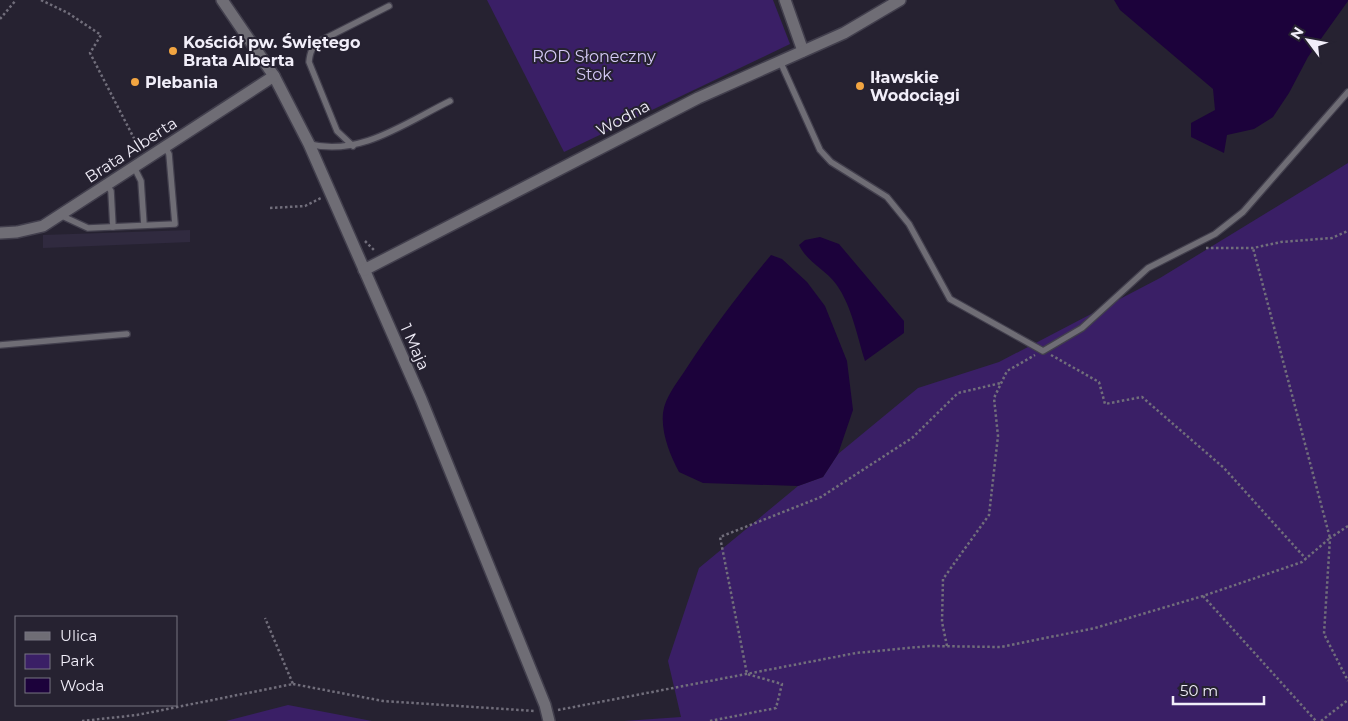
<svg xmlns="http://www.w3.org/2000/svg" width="1348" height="721" font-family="Montserrat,sans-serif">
<rect width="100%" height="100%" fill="#262231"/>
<polygon fill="#302a3f" points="190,230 190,242 43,248 43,235"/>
<g fill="#3a1f66">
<polygon points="487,0 773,0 790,44 564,152"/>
<polygon points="1348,163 1348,721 624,721 681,717 668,661 699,568 798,486 823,477 838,454 918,388 999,362 1160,278"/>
<polygon points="288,705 372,721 226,721"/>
</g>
<g fill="#1c023b">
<polygon points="1114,0 1348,0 1348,1 1308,57 1289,93 1273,117 1254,129 1227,135 1224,153 1191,137 1191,123 1215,110 1213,89 1120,10"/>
<path d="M820,237l19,7 65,77v12l-39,28c-8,-25 -13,-55 -29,-77 -11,-15 -29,-22 -37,-39l6,-5z"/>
<path d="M771,255l11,4 25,23 18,24 22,55 6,49 -15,44 -15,23 -25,9 -95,-3 -24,-11c-9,-17 -18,-39 -16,-59 2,-16 14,-30 23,-44 26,-40 54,-77 85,-114z"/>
</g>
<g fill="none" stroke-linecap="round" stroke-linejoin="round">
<defs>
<g id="service">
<polyline points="780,61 820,150 831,162 887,197 909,224 950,299 1043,351 1082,328 1148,268 1215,234 1243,212 1348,92"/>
<path d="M309,144c51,13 96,-21 141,-43"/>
<path d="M353,146l-16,-15 -28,-69c1,-10 3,-15 11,-21l69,-35"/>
<polyline points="134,167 141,181 144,225"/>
<polyline points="107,185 111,191 113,227"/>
<polyline points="60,215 88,228 175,224 169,154 165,147"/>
<polyline points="0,345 127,334"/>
</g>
<g id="minor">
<polyline points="222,0 274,76 309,144 421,399 545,705 549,721"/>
<polyline points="785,0 803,51"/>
<polyline points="0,233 17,232 43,226 274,76"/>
<polyline points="364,270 698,98 844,33 900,0"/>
</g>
</defs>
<use href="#service" stroke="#423f4d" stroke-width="8"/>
<use href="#minor" stroke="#423f4d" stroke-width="14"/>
<g stroke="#716e7b" stroke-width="2.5" stroke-dasharray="2.5 2.5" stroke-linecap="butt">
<polyline points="41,0 68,13 101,35 90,53 140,150"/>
<polyline points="0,19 16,0"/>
<polyline points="270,208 305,206 321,198"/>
<polyline points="365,241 375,251"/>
<polyline points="1206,248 1253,248 1281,242 1332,238 1348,231"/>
<polyline points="1051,355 1099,382 1105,404 1142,397 1224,468 1306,559"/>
<polyline points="1348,526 1330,538 1324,634 1348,681"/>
<polyline points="1203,596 1316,721"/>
<polyline points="947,646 942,622 943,579 989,515 998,436 994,398 1007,371 1035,355"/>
<polyline points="293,684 383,701 535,711"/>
<polyline points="558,710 856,653 929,646 1001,647 1095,628 1203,596 1302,562 1330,538 1253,248"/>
<polyline points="82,721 137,715 293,684 265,618"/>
<polyline points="710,721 776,708 782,684 747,674 720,537 821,497 912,438 958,393 1001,383"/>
<polyline points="1321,721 1348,700"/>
</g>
<use href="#service" stroke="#6f6d75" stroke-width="5.5"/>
<use href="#minor" stroke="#6f6d75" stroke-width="11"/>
</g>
<g fill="#f2a541" stroke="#262231" stroke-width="2">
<circle cx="173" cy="51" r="5"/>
<circle cx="135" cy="82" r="5"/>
<circle cx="860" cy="86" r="5"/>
</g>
<g text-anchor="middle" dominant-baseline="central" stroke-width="4" stroke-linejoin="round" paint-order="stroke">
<g font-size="16" font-weight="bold" fill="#f1eef9" stroke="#262231" text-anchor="start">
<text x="183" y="42">Kościół pw. Świętego<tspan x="183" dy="18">Brata Alberta</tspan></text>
<text x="870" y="77">Iławskie<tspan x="870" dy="18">Wodociągi</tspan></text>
<text x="145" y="82">Plebania</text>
</g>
<g font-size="16" fill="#d5caf6" stroke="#262231">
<text x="594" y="56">ROD Słoneczny<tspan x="594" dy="18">Stok</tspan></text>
</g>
<g font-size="16" fill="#f1eef9" stroke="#262231">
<text transform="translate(623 118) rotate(-28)">Wodna</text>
<text transform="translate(131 150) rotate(-33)">Brata Alberta</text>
<text transform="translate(415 347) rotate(66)">1 Maja</text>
</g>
</g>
<rect x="15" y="616" width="162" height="90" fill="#262231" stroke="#777481"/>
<rect x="25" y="632" width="25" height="8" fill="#6f6d75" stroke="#777481"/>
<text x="60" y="641" font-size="15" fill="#f1eef9">Ulica</text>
<rect x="25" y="654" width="25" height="15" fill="#3a1f66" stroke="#777481"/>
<text x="60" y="666" font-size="15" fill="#f1eef9">Park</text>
<rect x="25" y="678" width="25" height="15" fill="#1c023b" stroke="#777481"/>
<text x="60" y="691" font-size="15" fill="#f1eef9">Woda</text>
<g transform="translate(1308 40) rotate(302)" stroke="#262231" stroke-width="4" paint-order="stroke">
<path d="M0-4L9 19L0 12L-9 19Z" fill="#f1eef9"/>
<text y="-8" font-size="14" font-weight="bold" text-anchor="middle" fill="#f1eef9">N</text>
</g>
<path d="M1173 696v8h91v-8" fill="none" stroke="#f1eef9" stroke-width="2.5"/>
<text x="1180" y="696" font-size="15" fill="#f1eef9" stroke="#262231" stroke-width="4" paint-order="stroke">50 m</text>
</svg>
